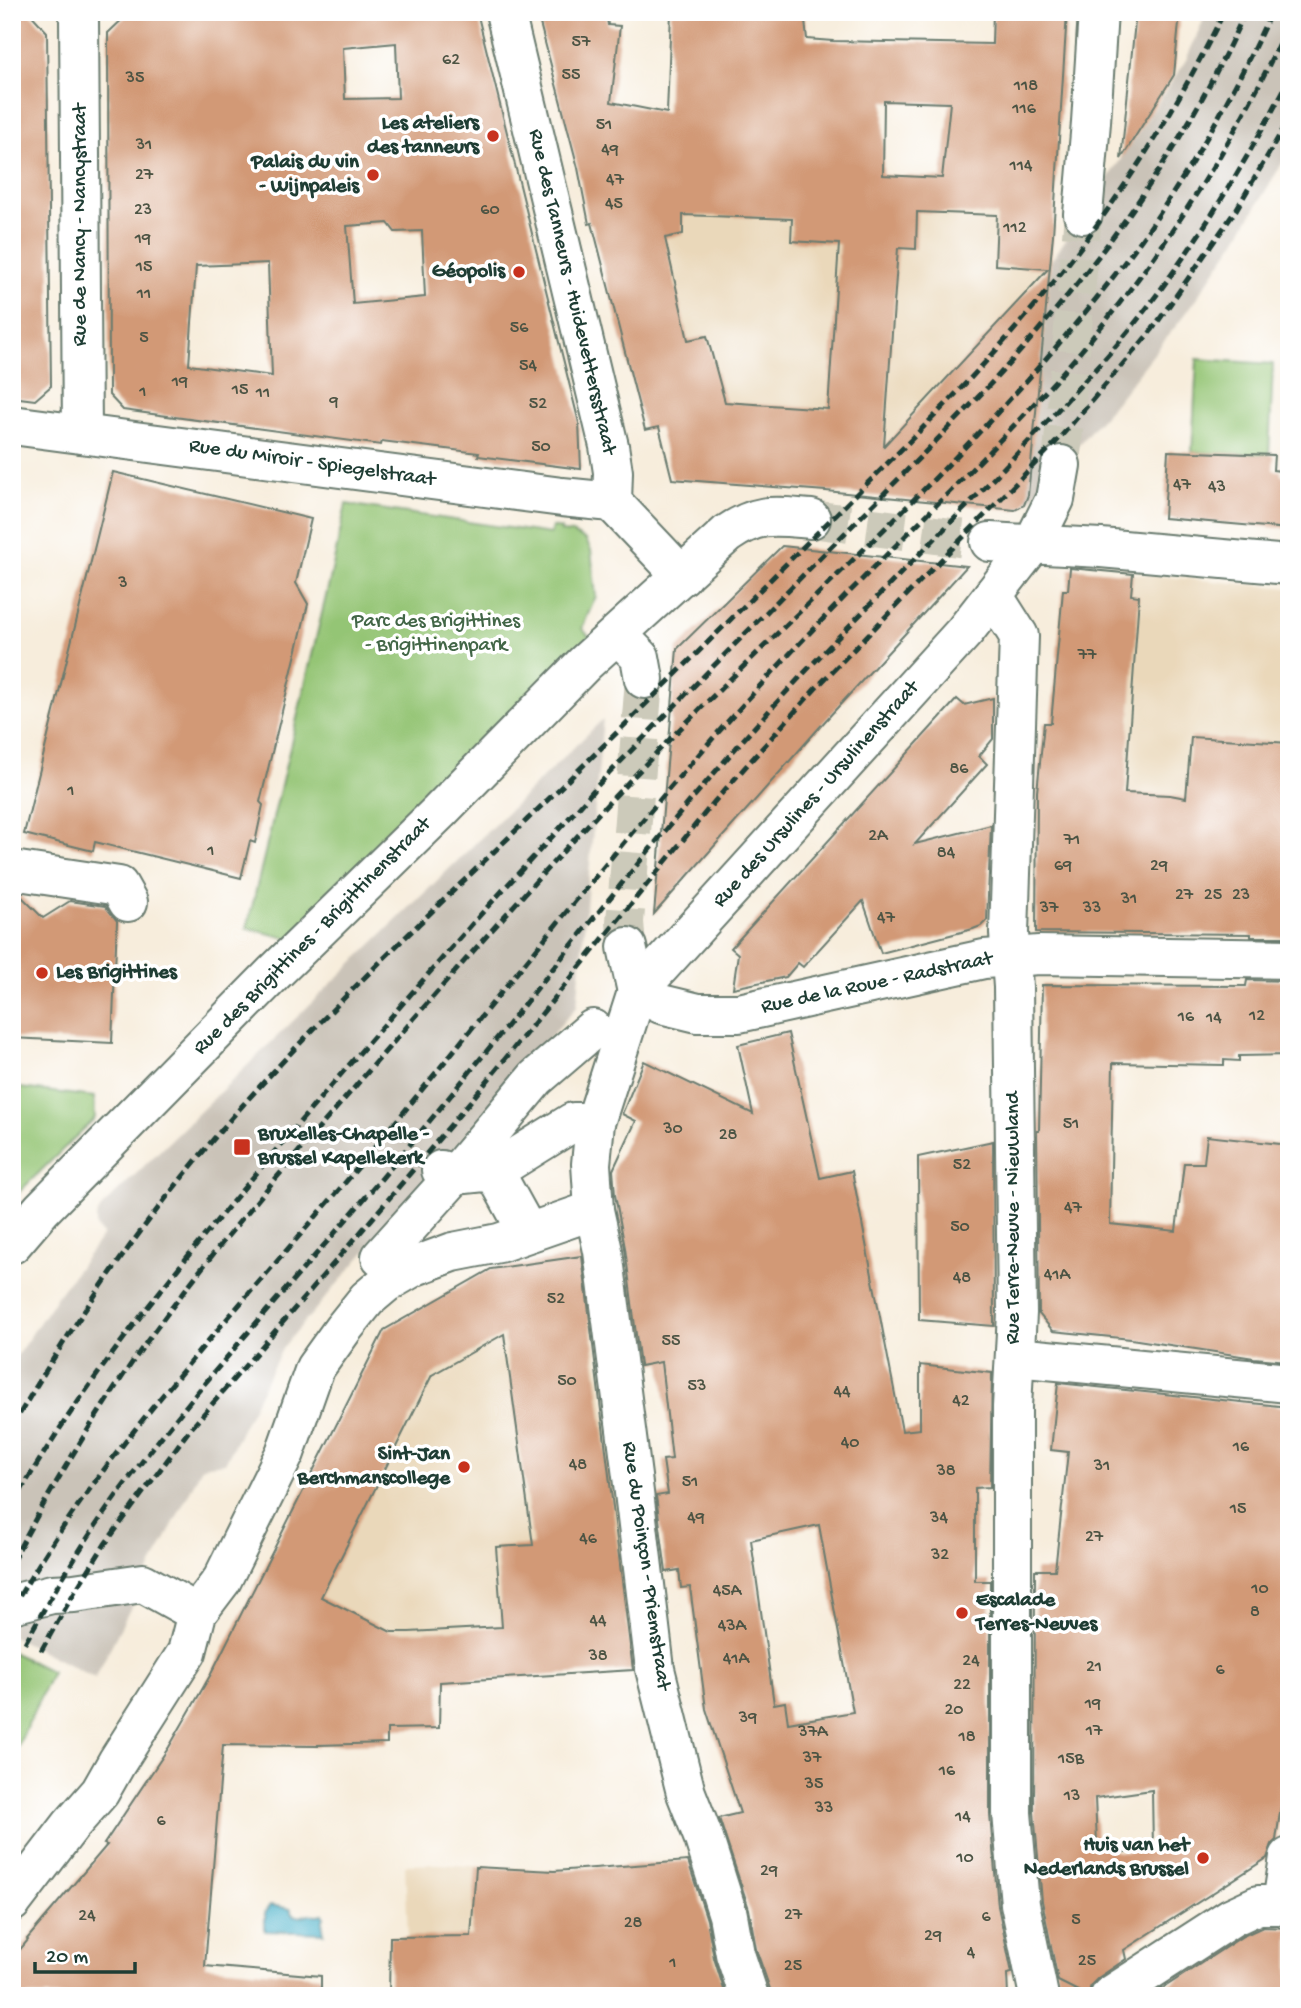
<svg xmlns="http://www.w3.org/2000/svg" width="1301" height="2008" font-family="'Gochi Hand',sans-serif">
<rect width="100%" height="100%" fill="#fff"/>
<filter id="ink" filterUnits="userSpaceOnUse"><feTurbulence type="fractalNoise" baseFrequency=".0143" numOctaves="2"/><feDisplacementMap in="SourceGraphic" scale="14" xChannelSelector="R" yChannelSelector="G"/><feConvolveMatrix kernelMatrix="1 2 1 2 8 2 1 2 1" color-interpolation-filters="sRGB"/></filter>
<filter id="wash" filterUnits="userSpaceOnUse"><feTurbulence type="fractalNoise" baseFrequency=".00686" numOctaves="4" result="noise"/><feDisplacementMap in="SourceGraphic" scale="28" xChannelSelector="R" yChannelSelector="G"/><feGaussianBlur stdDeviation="1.57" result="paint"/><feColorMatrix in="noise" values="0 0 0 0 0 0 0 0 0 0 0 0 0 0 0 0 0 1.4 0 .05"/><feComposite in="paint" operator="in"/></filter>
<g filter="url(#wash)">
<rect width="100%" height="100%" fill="#f7eddc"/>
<g fill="#ead8ba">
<polygon points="1055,208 1051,261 1029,289 871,459 658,427 645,430 592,223 648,214 917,212 996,215"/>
<polygon points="1070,568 1289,588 1289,800 1186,798 1146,794 1037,787 1037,785 1040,785 1042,764 1040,764 1044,723 1051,723 1063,590 1068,589"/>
<polygon points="585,1255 595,1326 593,1327 640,1669 437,1682 256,1587 255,1586 384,1330 491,1269"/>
<polygon points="688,1861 729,1996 532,1996 484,1936 408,1937 405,1865 437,1864 554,1871"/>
</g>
<g fill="#cac3b8">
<polygon points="1207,12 1289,12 1289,152 1236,240 1187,312 1115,403 1025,505 1028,495 1051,261 1121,159 1186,60"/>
<polygon points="603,719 577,1006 283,1347 225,1463 207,1465 202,1467 198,1475 95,1678 12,1636 12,1363 58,1295 103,1235 96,1227 96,1218 102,1207"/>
</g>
<g fill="#94c574" stroke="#5a8154" stroke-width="2">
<polygon points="1197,359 1273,364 1269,455 1192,452"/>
<polygon points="346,504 550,534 552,527 561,529 561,532 572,533 586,540 591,550 596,596 582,628 590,638 294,940 247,928 331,575"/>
<polygon points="12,1087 94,1097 95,1118 12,1199"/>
<polygon points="12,1652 52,1672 12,1759"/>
</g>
<path fill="#4ab1c9" stroke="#34777e" stroke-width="2" d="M270,1905l21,4v4c7,6 10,2 18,2 6,-1 7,1 14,-1l1,3 -2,6 2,10 -59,-2v-19z"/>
<g id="blocks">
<g fill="#d29976" fill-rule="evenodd">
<polygon points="12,12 29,12 47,32 51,386 35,400 12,397"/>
<path d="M130,12h347l102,411 2,46 -103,-13 1,-3 -97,-12 -1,4 -258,-35 -14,-15 -1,-362zM396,43l2,55 -53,1 -2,-51zM388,223l7,9 27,-1 3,66 -72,7 -6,-78zM268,263l4,113 -83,-11 7,-99z"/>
<path d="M537,12h69l2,13 12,1 -9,76 56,11 4,-101h133l3,27 26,2 159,3 1,-32h74l-14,223 -25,260 -4,10 -9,5 -189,-19 -154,-12 -13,-52 -14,3 -53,-207 -3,1 -11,-56zM884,101l66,2 -8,75 -59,-3zM917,212l80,3 -2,50 53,4 -164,177 14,-198 18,1zM683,215l109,4 -1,22 48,3 -11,165 -103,-7 -18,-66 -19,4 -23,-102 18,-4z"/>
<polygon points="1136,12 1180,12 1174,75 1121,159"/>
<polygon points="1168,451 1274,455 1273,470 1281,471 1281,475 1289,476 1289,529 1164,518"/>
<polygon points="113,472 311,519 296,583 308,604 260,802 263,805 255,843 250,841 241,878 95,842 93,851 24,834"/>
<polygon points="782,546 967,566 826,720 654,914 677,649"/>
<polygon points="1070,568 1133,574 1131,595 1139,596 1125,793 1170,795 1186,798 1191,737 1289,743 1289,937 1251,937 1251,934 1036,932 1037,792 1044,723 1051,723 1063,590 1068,590"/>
<polygon points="993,698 993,739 979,756 987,764 915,844 991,825 987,920 981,926 973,929 881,953 863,901 803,967 798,963 786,977 733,988 738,954 731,948 957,699 964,705"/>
<polygon points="12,892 18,893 43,918 70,901 105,906 117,921 112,1043 12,1038"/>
<polygon points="1247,980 1289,981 1289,1055 1239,1056 1239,1061 1224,1060 1224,1065 1113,1063 1110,1224 1176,1231 1184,1163 1204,1163 1207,1136 1289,1145 1289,1361 1254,1358 1131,1339 1053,1331 1039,1314 1037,1131 1039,1131 1042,985 1246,986"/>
<path d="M788,1033l32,145 32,-7 50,260 18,-2v-64l72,8 -2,114 -15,1v93h15v234l8,91 14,67 -5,1 1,22h-238v-7l-14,-40 -7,-40 -30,-91 21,-5 -34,-104 -16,-122 -9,1 -2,-18 -13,2 -10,-76 12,-2 -5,-34 9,-1 -11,-97 -21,4 -15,-118 -10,-53 -2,-25 23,-49 -14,-7 22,-53 109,53 -15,-69zM819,1525l34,187 -65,11 -3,-21 -11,2 -23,-164z"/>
<polygon points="993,1141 994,1326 919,1320 918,1157"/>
<path d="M582,1256l51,414 -193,12 -1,46 -52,1v14l-69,2v1l-95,-1 -18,221 116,10v20h-309v-37l16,-19 -1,-1 80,-94 -3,-1 65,-97 42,-73 173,-344 107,-61zM504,1334l29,211 -37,2 6,80 -93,5h-18l-70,-35 111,-222z"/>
<path d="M1058,1383l231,24v344l-13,89 -4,4 -5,14 -143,92 2,9 -28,19 -7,7 -3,11 -30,-15 -16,-80 -8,-89 1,-242h20l13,-118 -17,-2zM1152,1790l1,59 -29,3 -9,-1 -18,-8 -2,-45z"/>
<polygon points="688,1861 707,1920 714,1958 726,1996 389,1996 390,1937 471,1936 476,1867 554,1871"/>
<polygon points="1263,1927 1289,1928 1289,1996 1151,1996 1243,1936"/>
</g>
</g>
</g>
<g filter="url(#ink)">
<use href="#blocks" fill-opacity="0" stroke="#6b7b6f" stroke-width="2"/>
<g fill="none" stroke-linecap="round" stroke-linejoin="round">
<g stroke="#cccaba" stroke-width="38" stroke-dasharray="38 19" stroke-linecap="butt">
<polyline points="1061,465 1083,214"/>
<polyline points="811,519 990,542"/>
<polyline points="627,947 625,922 644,679"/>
</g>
<defs>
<g id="minor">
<polyline points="505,12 609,446 613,472 612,502 682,576"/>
<polyline points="79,17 82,434"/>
<polyline points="1083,214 1091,122 1098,12"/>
<polyline points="12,425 562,497 612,502"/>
<polyline points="990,542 1101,548 1289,565"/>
<polyline points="993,595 1019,636 1009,933 1013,987 1017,1313 1012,1407 1012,1813 1020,1904 1039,1996"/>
<polyline points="618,635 640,657 644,679"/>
<polyline points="12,870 119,886 128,902"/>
<polyline points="627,947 637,992"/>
<polyline points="637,992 661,1004 698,1013 739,1013 984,959 1039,955 1289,959"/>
<polyline points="441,1170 455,1175 494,1171 521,1220"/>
<polyline points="494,1171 573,1122 585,1122"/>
<path d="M12,1244l30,-35 232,-236 165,-161 146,-149 142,-129c32,-22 47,-18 84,-15"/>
<polyline points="381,1257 455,1175 536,1078 593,1029"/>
<polyline points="1015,1357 1289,1383"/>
<polyline points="16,1603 52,1594 74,1593 143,1583 197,1613"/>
<polyline points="12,1902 71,1825 100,1792 117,1762 187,1652 197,1613 222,1580 285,1453 315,1368 343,1329 367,1299 386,1283 415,1266 453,1252 499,1243 525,1234 594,1210"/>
<polyline points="1282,1904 1289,1857"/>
<polyline points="749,1996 735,1954 728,1915 704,1839 686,1793 655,1669 633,1484 603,1251 594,1210 591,1164 595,1123 637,992 965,631 1032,545 1055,499 1061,465"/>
<polyline points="1110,1996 1232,1917 1258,1905 1289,1905"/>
</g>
</defs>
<use href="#minor" stroke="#6b7b6f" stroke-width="42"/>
<use href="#minor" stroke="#fff" stroke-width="38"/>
<g stroke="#1f3d34" stroke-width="5" stroke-dasharray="10 5" stroke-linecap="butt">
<path d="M12,1427c66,-114 143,-222 230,-321 92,-103 193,-197 292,-293 91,-87 179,-176 268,-265 79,-79 162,-157 234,-244 74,-90 137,-187 188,-292"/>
<path d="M12,1506c55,-96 123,-185 193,-271 87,-106 178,-209 268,-312 41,-46 84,-90 124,-137 82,-85 165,-170 248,-253 51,-52 102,-102 151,-155 100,-109 189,-230 249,-366"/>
<path d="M12,1562c44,-83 93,-164 149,-240 63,-86 135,-167 205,-248 99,-115 199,-228 305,-336 161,-162 335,-313 470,-498 51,-71 94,-149 130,-228"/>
<path d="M12,1609c93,-164 227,-300 348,-444 140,-168 273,-343 422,-503 98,-105 206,-202 299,-311 84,-100 155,-210 208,-329"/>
<path d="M25,1643c31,-56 64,-111 103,-163 87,-116 187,-221 280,-333 132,-158 255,-324 396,-474 86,-91 176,-177 260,-270 23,-25 46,-49 67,-75 62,-77 112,-161 158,-248"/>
<polyline points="41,1651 74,1593 105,1544 188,1432 371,1220 479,1091 714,802 816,688 1058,440 1152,330 1236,210 1289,119"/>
</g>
</g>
</g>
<g fill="#c8321e" stroke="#fff" stroke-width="2.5">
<circle cx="493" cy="136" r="7"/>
<circle cx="373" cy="175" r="7"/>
<circle cx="519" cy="272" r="7"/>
<circle cx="42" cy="973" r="7"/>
<rect x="233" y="1138" width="18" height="18" rx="3.5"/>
<circle cx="464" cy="1467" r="7"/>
<circle cx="962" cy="1613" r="7"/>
<circle cx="1203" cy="1858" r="7"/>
</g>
<g text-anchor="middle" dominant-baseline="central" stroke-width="7" stroke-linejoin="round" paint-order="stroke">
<g font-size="18" fill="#4c5444">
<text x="581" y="42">57</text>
<text x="451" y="60">62</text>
<text x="571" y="75">55</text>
<text x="135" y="78">35</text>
<text x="1026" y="86">118</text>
<text x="1024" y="109">116</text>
<text x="604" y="125">51</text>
<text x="144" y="145">31</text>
<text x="610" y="150">49</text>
<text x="1021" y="166">114</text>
<text x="144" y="175">27</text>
<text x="615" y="180">47</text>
<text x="614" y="204">45</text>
<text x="143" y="210">23</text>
<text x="490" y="210">60</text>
<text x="1015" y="228">112</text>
<text x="143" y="239">19</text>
<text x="144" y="267">15</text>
<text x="144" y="294">11</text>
<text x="519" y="328">56</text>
<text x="144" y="338">5</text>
<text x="528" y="366">54</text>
<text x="180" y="382">19</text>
<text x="240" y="390">15</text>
<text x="143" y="392">1</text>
<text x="263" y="393">11</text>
<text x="334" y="402">9</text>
<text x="538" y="404">52</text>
<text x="541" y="447">50</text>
<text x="1182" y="485">47</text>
<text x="1217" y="487">43</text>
<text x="123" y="583">3</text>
<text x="1087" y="655">77</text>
<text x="959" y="769">86</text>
<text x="71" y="791">1</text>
<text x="878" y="836">2A</text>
<text x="1072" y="840">71</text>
<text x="211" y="851">1</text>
<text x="946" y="853">84</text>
<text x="1063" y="866">69</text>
<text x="1159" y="866">29</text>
<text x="1184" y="895">27</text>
<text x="1213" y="895">25</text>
<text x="1241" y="895">23</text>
<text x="1129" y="899">31</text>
<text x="1049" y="908">37</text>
<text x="1092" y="908">33</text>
<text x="886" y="918">47</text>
<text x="1257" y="1016">12</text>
<text x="1186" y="1017">16</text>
<text x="1214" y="1018">14</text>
<text x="1071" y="1124">51</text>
<text x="673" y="1129">30</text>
<text x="728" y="1135">28</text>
<text x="962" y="1165">52</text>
<text x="1073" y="1208">47</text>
<text x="960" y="1227">50</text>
<text x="1057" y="1275">41A</text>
<text x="962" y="1278">48</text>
<text x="556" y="1299">52</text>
<text x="671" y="1341">55</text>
<text x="567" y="1381">50</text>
<text x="697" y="1386">53</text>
<text x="842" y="1392">44</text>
<text x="961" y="1401">42</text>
<text x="850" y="1443">40</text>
<text x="1241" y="1447">16</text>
<text x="578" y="1465">48</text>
<text x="1102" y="1466">31</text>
<text x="946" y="1471">38</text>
<text x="690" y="1482">51</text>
<text x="1238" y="1509">15</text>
<text x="696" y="1518">49</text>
<text x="939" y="1518">34</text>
<text x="1094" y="1537">27</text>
<text x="588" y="1539">46</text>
<text x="940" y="1555">32</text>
<text x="1260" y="1589">10</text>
<text x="727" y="1591">45A</text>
<text x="1255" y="1612">8</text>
<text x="598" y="1621">44</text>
<text x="732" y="1626">43A</text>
<text x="598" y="1656">38</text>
<text x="736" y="1659">41A</text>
<text x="971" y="1661">24</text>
<text x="1094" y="1667">21</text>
<text x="1220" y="1670">6</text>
<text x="962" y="1685">22</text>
<text x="1093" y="1704">19</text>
<text x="954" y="1710">20</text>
<text x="748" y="1718">39</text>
<text x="1094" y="1731">17</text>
<text x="813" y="1732">37A</text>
<text x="967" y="1737">18</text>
<text x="812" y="1758">37</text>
<text x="1071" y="1759">15B</text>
<text x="947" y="1771">16</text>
<text x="814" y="1784">35</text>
<text x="1072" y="1796">13</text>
<text x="824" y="1808">33</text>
<text x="963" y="1817">14</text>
<text x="161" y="1821">6</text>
<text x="965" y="1858">10</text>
<text x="769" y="1871">29</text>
<text x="793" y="1915">27</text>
<text x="87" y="1916">24</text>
<text x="986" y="1917">6</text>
<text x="1076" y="1920">5</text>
<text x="633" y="1923">28</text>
<text x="933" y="1936">29</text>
<text x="971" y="1953">4</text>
<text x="1087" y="1961">25</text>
<text x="673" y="1963">1</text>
<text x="793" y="1966">25</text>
</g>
<g font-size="21" font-weight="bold" fill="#1f3d34" stroke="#fff" text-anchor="end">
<text x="479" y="124">Les ateliers<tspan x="479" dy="24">des tanneurs</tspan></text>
<text x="359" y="163">Palais du vin<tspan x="359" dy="24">- Wijnpaleis</tspan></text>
<text x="505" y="272">Géopolis</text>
<text x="56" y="973" text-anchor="start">Les Brigittines</text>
<text x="258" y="1135" text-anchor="start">Bruxelles-Chapelle -<tspan x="258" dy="24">Brussel Kapellekerk</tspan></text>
<text x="450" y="1455">Sint-Jan<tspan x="450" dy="24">Berchmanscollege</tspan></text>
<text x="976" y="1601" text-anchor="start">Escalade<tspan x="976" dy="24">Terres-Neuves</tspan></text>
<text x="1189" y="1846">Huis van het<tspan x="1189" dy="24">Nederlands Brussel</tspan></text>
</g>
<g font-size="21" fill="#1f3d34" stroke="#fff">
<text transform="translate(81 225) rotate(-90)">Rue de Nancy - Nancystraat</text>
<text transform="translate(571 292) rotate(77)">Rue des Tanneurs - Huidevettersstraat</text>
<text transform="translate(312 464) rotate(8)">Rue du Miroir - Spiegelstraat</text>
<text transform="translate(817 795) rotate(-48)">Rue des Ursulines - Ursulinenstraat</text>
<text transform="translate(313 937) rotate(-45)">Rue des Brigittines - Brigittinenstraat</text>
<text transform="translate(877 984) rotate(-12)">Rue de la Roue - Radstraat</text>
<text transform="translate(1014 1218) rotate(-90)">Rue Terre-Neuve - Nieuwland</text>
<text transform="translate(645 1566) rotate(82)">Rue du Poinçon - Priemstraat</text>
</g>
<g font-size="21" fill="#426647" stroke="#fff">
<text x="436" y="622">Parc des Brigittines<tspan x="436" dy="24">- Brigittinenpark</tspan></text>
</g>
</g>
<rect width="1301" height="2008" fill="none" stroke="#fff" stroke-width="42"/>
<path d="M35 1962v10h100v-10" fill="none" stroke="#1f3d34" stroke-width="3.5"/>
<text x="46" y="1962" font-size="21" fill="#1f3d34" stroke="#ffffff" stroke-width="5" paint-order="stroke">20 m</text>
</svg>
